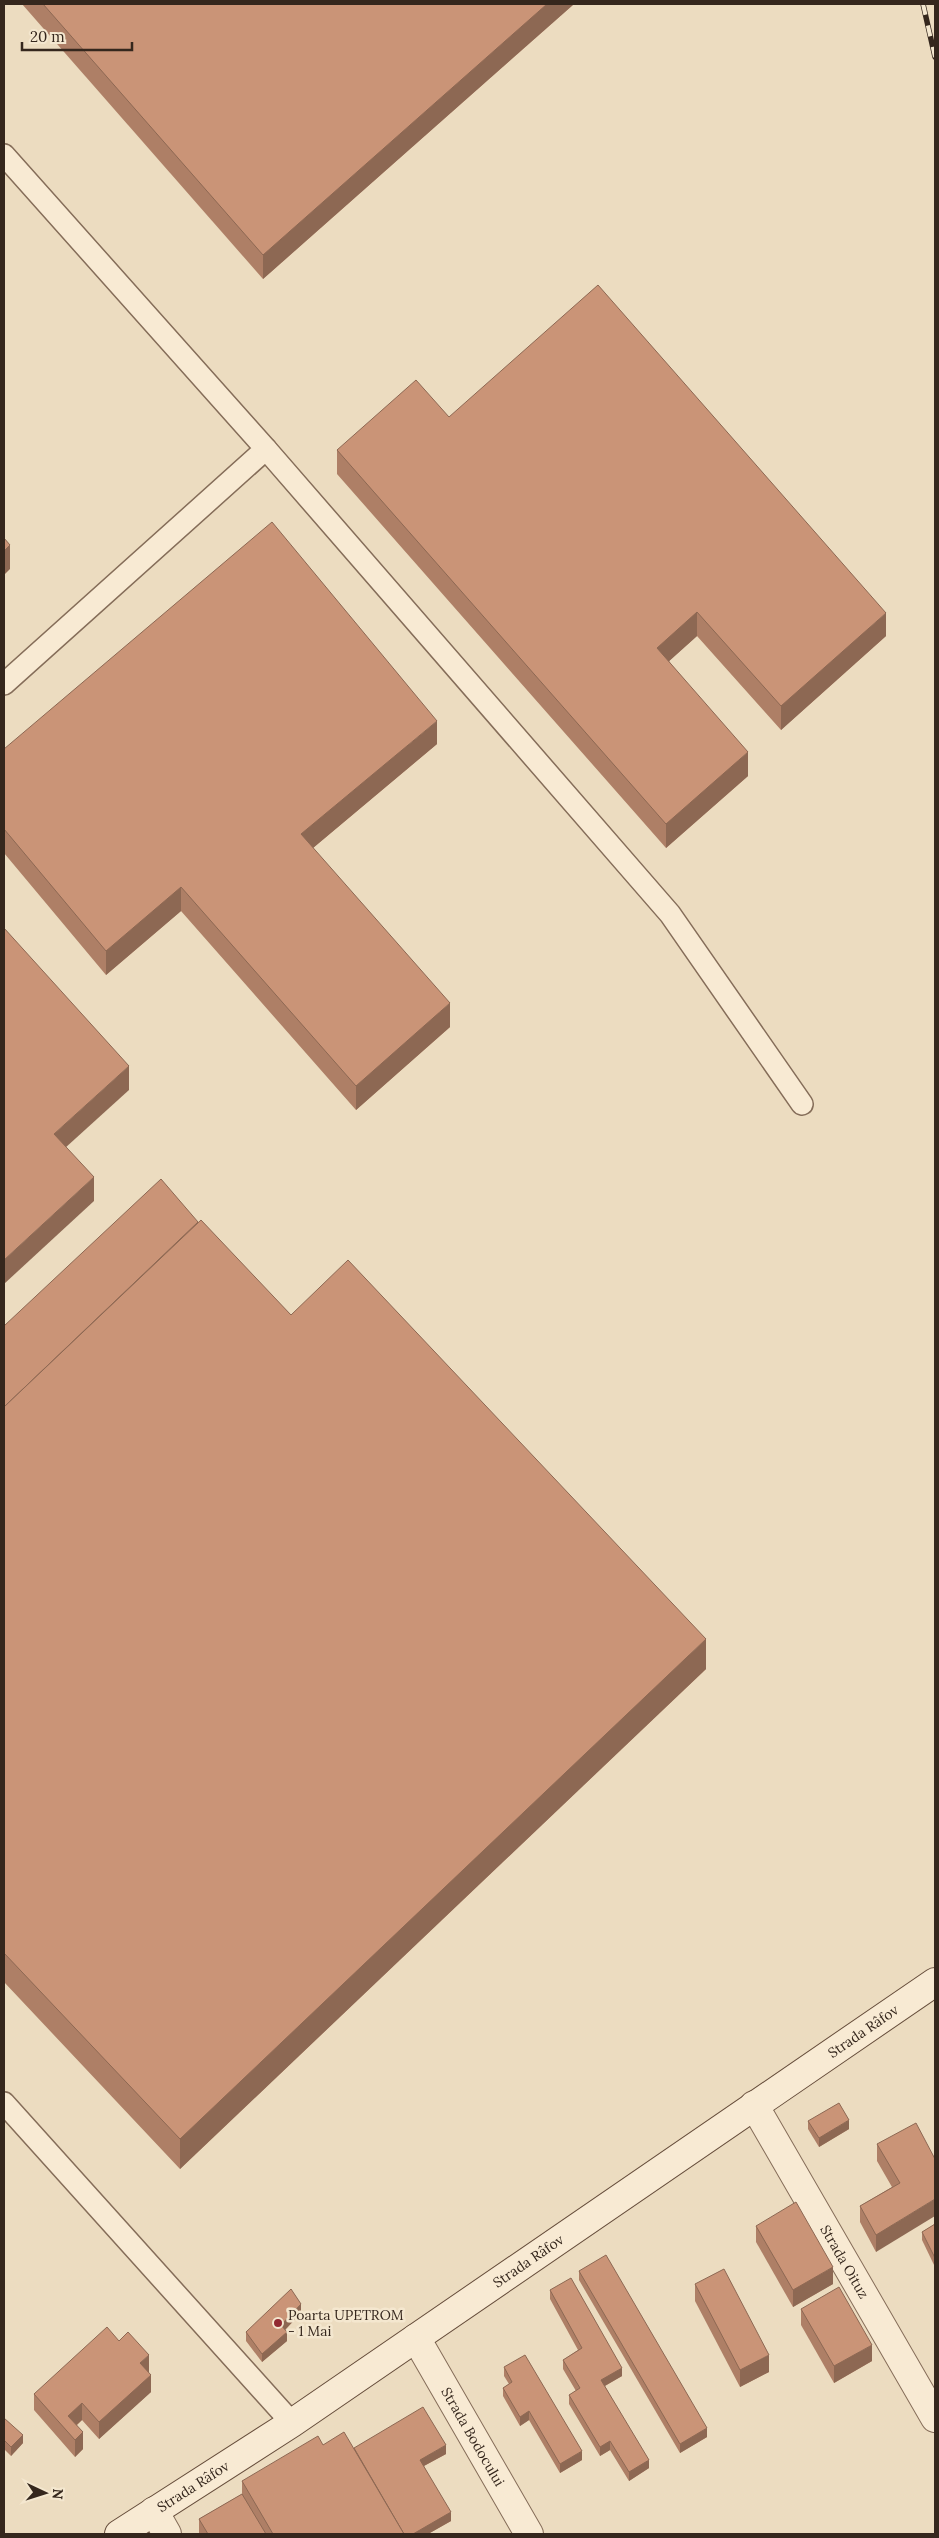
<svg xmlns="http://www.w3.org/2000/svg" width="939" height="2538" font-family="Lora,serif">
<rect width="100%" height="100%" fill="#ecdcc0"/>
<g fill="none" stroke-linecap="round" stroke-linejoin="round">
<defs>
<g id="lane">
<polyline points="4,155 266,449 4,684"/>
<polyline points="266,449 670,914 802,1104"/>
<polyline points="4,2103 292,2423"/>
</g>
<g id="street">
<path id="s1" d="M754,2105l181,313"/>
<path id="s2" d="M416,2338l113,196"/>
<polyline points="154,2511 167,2534"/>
</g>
<g id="secondary">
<path id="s3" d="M119,2534l173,-111 643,-441"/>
</g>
</defs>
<use href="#lane" stroke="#856d59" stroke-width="24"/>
<use href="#street" stroke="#856d59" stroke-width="30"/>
<use href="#secondary" stroke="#674e3c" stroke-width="30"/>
<use href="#lane" stroke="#f8ead3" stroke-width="21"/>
<use href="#street" stroke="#f8ead3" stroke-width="28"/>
<use href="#secondary" stroke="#f8ead3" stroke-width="28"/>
<defs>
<polyline id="rail" points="923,4 935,57"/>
</defs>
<use href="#rail" stroke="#35271d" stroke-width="5.5"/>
<use href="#rail" stroke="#f4e7cf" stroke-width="4" stroke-dasharray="11" stroke-linecap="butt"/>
</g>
<g fill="#ae7f66">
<polygon points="22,4 574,4 263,279"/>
<polygon points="449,417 886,636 781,730 697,636 669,661 748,776 666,848 337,474 337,450"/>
<polygon points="437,744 313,848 450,1027 356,1110 181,911 106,975 4,853 4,749"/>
<polygon points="198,1222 291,1315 706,1669 180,2169 4,1982 4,1326"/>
<polygon points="808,2121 849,2129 819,2147 808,2129"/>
<polygon points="877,2144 935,2159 876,2252 860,2222 860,2206 892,2187 877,2161"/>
<polygon points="935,2224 935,2267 922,2240 922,2232"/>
<polygon points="756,2226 833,2284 793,2307 756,2242"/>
<polygon points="579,2271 707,2437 680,2453 579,2280"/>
<polygon points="695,2284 769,2372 740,2387 695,2301"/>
<polygon points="550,2290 622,2376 605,2386 649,2468 629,2481 610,2450 600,2456 569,2404 569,2395 576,2391 563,2369 563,2360 578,2350 550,2299"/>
<polygon points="801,2309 872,2361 834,2383 801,2325"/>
<polygon points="301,2313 285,2330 287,2341 262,2362 246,2341 246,2332"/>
<polygon points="119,2341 149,2372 148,2373 151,2392 99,2439 82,2420 77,2425 83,2449 75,2457 34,2410 34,2394"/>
<polygon points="504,2367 582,2460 560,2473 529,2420 520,2426 503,2396 503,2388 509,2384 504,2376"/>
<polygon points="4,2418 23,2443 11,2456 4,2449"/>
<polygon points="354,2448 446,2454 424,2466 451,2521 428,2534 199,2534 199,2519 242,2494 242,2481"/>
</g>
<g fill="#8d6853">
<polygon points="547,4 574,4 263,279 263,255"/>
<polygon points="10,545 10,569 4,575 4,551"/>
<polygon points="697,612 697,636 657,672 657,648"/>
<polygon points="886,613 886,636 781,730 781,706"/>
<polygon points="437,721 437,744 301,858 301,834"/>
<polygon points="748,752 748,776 666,848 666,824"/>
<polygon points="181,887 181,911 106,975 106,951"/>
<polygon points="450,1003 450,1027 356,1110 356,1086"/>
<polygon points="129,1066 129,1090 54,1158 54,1134"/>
<polygon points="94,1177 94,1201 4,1284 4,1260"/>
<polygon points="706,1639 706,1669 180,2169 180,2139"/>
<polygon points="849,2120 849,2129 819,2147 819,2138"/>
<polygon points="935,2199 935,2216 876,2252 876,2235"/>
<polygon points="833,2267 833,2284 793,2307 793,2290"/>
<polygon points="301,2304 301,2313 281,2334 281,2325"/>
<polygon points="287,2332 287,2341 262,2362 262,2354"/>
<polygon points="872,2345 872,2361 834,2383 834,2366"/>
<polygon points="149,2355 149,2372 140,2380 140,2363"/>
<polygon points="769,2355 769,2372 740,2387 740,2370"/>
<polygon points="622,2368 622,2376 601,2388 601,2380"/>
<polygon points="151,2375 151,2392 99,2439 99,2422"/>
<polygon points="82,2403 82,2420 68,2432 68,2416"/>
<polygon points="529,2411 529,2420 520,2426 520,2417"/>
<polygon points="707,2428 707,2437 680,2453 680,2444"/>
<polygon points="83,2432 83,2449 75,2457 75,2440"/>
<polygon points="23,2435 23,2443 11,2456 11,2447"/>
<polygon points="610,2441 610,2450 600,2456 600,2447"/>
<polygon points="446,2445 446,2454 420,2468 420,2460"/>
<polygon points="582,2451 582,2460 560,2473 560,2464"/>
<polygon points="649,2460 649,2468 629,2481 629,2472"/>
<polygon points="451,2512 451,2521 428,2534 413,2534"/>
</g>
<g fill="#ca9477" stroke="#8d6853">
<polygon points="43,4 547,4 263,255"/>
<polygon points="598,285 886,613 781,706 697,612 657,648 748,752 666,824 337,450 416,380 449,417"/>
<polygon points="272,522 437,721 301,834 450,1003 356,1086 181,887 106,951 4,829 4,749"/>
<polygon points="4,538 10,545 4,551"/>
<polygon points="4,928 129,1066 54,1134 94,1177 4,1260"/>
<polygon points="161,1179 198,1222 4,1407 4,1326"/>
<polygon points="201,1220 291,1315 348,1260 706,1639 180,2139 4,1953 4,1407"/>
<polygon points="839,2103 849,2120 819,2138 808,2121"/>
<polygon points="916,2123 935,2159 935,2199 876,2235 860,2206 900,2183 877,2144"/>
<polygon points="796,2202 833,2267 793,2290 756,2226"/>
<polygon points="935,2224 935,2258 922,2232"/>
<polygon points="606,2255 707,2428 680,2444 579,2271"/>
<polygon points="724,2269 769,2355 740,2370 695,2284"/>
<polygon points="571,2278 622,2368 601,2380 649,2460 629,2472 610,2441 600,2447 569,2395 580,2388 563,2360 582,2348 550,2290"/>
<polygon points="839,2287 872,2345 834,2366 801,2309"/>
<polygon points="291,2289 301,2304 281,2325 287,2332 262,2354 246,2332"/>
<polygon points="107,2327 119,2341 128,2332 149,2355 140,2363 151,2375 99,2422 82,2403 68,2416 83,2432 75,2440 34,2394"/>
<polygon points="525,2355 582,2451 560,2464 529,2411 520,2417 503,2388 512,2382 504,2367"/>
<polygon points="423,2407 446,2445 420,2460 451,2512 413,2534 404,2534 354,2448"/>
<polygon points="4,2418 23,2435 11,2447 4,2440"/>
<polygon points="344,2432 404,2534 273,2534 242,2481 318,2436 323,2445"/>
<polygon points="242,2494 266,2534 208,2534 199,2519"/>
</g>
<circle fill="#922a32" stroke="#f4e7cf" stroke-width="2" cx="278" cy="2323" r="5"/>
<g text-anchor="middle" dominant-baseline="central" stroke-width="5" stroke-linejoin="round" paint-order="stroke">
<g font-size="14" fill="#35271d" stroke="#f4e7cf">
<text stroke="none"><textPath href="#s3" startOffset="898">Strada Râfov</textPath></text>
<text stroke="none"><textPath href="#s3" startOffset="492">Strada Râfov</textPath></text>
<text stroke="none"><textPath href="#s1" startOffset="181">Strada Oituz</textPath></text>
<text stroke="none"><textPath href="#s2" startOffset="114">Strada Bodocului</textPath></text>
<text stroke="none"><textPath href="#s3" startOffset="88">Strada Râfov</textPath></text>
</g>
<g font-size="14" fill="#35271d" stroke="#f4e7cf" text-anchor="start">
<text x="288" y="2315">Poarta UPETROM<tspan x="288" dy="16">- 1 Mai</tspan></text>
</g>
</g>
<rect width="939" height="2538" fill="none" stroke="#35271d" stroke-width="10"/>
<g transform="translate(45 2493) rotate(94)" stroke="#f4e7cf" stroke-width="4" paint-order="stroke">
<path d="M0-4L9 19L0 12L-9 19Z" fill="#35271d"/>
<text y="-8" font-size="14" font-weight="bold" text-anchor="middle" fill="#35271d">N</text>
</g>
<path d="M22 42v8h110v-8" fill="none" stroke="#35271d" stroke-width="2.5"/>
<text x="30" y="42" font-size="15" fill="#35271d" stroke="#f4e7cf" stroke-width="4" paint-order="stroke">20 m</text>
</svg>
